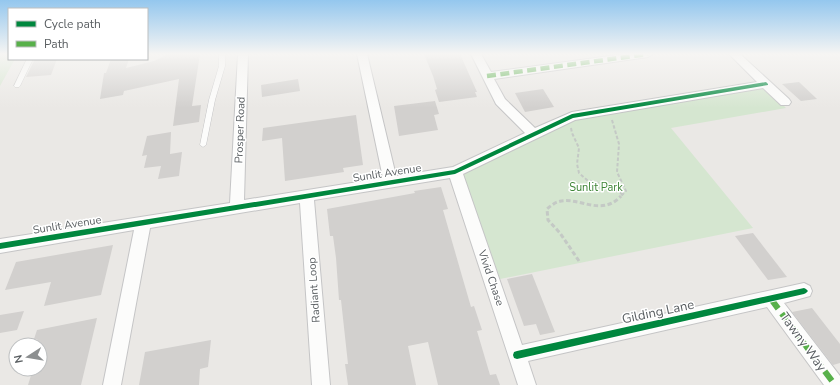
<svg xmlns="http://www.w3.org/2000/svg" width="840" height="385" font-family="'Nunito Sans',sans-serif">
<rect width="100%" height="100%" fill="#eae8e5"/>
<g fill="#d5e6d0">
<polygon points="0,54 9,54 9,59 15,59 0,86"/>
<polygon points="765,87 786,108 671,128 753,228 500,279 463,174 574,118"/>
</g>
<g fill="#d2d0ce">
<polygon points="168,54 200,54 192,106 201,105 199,122 173,126 179,79 124,91 123,95 100,99 104,73 106,73 111,59 129,59 126,68 154,61"/>
<polygon points="424,54 460,54 477,92 475,92 477,97 439,102 435,90 437,89 433,76"/>
<polygon points="35,59 57,59 51,75 26,77"/>
<polygon points="298,79 300,91 262,97 261,85"/>
<polygon points="799,82 817,99 801,101 782,84"/>
<polygon points="543,89 554,107 525,112 515,93"/>
<polygon points="435,101 439,114 434,115 438,130 399,136 394,106"/>
<polygon points="356,115 363,165 343,168 344,172 285,181 282,138 262,141 263,128"/>
<polygon points="171,132 170,154 182,152 179,176 158,179 161,166 144,168 147,155 142,156 147,136"/>
<polygon points="441,187 448,209 443,210 462,276 471,307 474,306 482,330 477,331 490,375 496,374 500,385 438,385 428,342 408,346 416,385 348,385 345,364 348,364 341,300 339,300 336,258 333,236 330,236 327,209 415,193 414,191"/>
<polygon points="753,233 787,277 768,280 735,236"/>
<polygon points="113,245 101,295 44,306 51,282 5,290 16,262"/>
<polygon points="532,274 555,332 540,335 536,324 524,326 507,279"/>
<polygon points="812,308 840,344 840,363 833,365 792,312"/>
<polygon points="24,311 17,330 0,333 0,315"/>
<polygon points="97,318 81,385 28,385 33,369 40,369 40,345 32,345 37,330"/>
<polygon points="211,340 208,367 200,369 199,385 139,385 145,352"/>
</g>
<g fill="none" stroke-linecap="round" stroke-linejoin="round">
<defs>
<g id="service">
<polygon points="219,54 225,54 225,66 215,100 206,145 203,147 200,145 209,100 219,66"/>
<polygon points="27,59 33,59 20,86 19,87 15,87 14,86"/>
</g>
<polygon id="minor" points="238,54 248,54 244,200 383,178 357,54 367,54 396,176 453,167 525,133 496,104 471,54 481,54 491,72 625,54 653,54 648,57 494,79 505,99 535,128 572,112 757,82 729,54 740,54 789,99 791,102 789,105 781,105 763,88 575,120 463,174 522,345 804,283 810,286 812,291 810,296 784,303 840,376 840,385 824,385 767,307 528,361 536,385 518,385 450,178 314,200 330,385 312,385 300,203 150,228 121,385 103,385 134,230 0,253 0,239 230,203"/>
</defs>
<use href="#service" stroke="#c5c5c6" stroke-width="1"/>
<use href="#minor" stroke="#c5c5c6" stroke-width="2"/>
<g stroke="#c4c9c5" stroke-width="2" stroke-dasharray="3.5 2" stroke-linecap="butt">
<polyline points="612,120 619,144 617,172 626,191 620,197"/>
<polyline points="571,128 572,133 579,148 577,164 579,173 587,180 613,187 623,195"/>
</g>
<path stroke="#c4c9c5" stroke-width="3" stroke-dasharray="4.5 2.5" stroke-linecap="butt" d="M579,261l-19,-28 -12,-13 -1,-11c2,-2 5,-4 8,-6 21,-10 45,16 66,-7"/>
<use href="#service" fill="#fcfcfb" fill-rule="evenodd"/>
<use href="#minor" fill="#fcfcfb" fill-rule="evenodd"/>
<polyline stroke="#58b04a" stroke-width="4.5" stroke-dasharray="9 4.5" stroke-linecap="butt" points="487,76 648,54"/>
<polyline stroke="#58b04a" stroke-width="6" stroke-dasharray="12 6" stroke-linecap="butt" points="771,299 835,385"/>
<defs>
<g id="cycleway">
<polygon points="766,82 768,84 768,85 573,118 455,174 0,249 0,243 454,170 572,114"/>
<polygon points="804,288 806,289 808,291 806,293 804,294 517,359 514,358 513,355 514,352 517,351"/>
</g>
</defs>
<use href="#cycleway" stroke="#fff" stroke-width="2"/>
<use href="#cycleway" fill="#00873e" fill-rule="evenodd"/>
</g>
<linearGradient id="sky" x2="0" y2="1"><stop stop-color="#94c7ee"/><stop offset="0.5" stop-color="#f6f5f3"/><stop offset="1" stop-color="#f6f5f3" stop-opacity="0"/></linearGradient>
<rect width="840" height="108" fill="url(#sky)"/>
<g text-anchor="middle" dominant-baseline="central" stroke-width="3" stroke-linejoin="round" paint-order="stroke">
<g font-size="11" fill="#5a5f62" stroke="#fff">
<text transform="translate(240 130) rotate(-88)">Prosper Road</text>
<text transform="translate(387 173) rotate(-9)">Sunlit Avenue</text>
<text transform="translate(67 225) rotate(-9)">Sunlit Avenue</text>
<text transform="translate(491 278) rotate(71)">Vivid Chase</text>
<text transform="translate(314 290) rotate(-94)">Radiant Loop</text>
</g>
<g font-size="11" fill="#3e8536" stroke="#fff">
<text x="596" y="187">Sunlit Park</text>
</g>
<g font-size="13" fill="#5a5f62" stroke="#fff">
<text transform="translate(658 312) rotate(-12)">Gilding Lane</text>
<text transform="translate(803 342) rotate(54)">Tawny Way</text>
</g>
</g>
<rect x="8" y="8" width="140" height="52" fill="#ffffff" stroke="#bdbfc0"/>
<rect x="16" y="21" width="20" height="6" fill="#00873e" stroke="#bdbfc0"/>
<text x="44" y="28" font-size="12" fill="#5a5f62">Cycle path</text>
<rect x="16" y="41" width="20" height="6" fill="#58b04a" stroke="#bdbfc0"/>
<text x="44" y="48" font-size="12" fill="#5a5f62">Path</text>
<g transform="translate(28 357) rotate(258)"><circle r="19" fill="#ffffff" stroke="#bdbfc0"/>
<path d="M0-3L7 15L0 10L-7 15Z" fill="#8c8f90"/>
<text y="-6" font-size="11" font-weight="bold" text-anchor="middle" fill="#5a5f62">N</text>
</g>
</svg>
